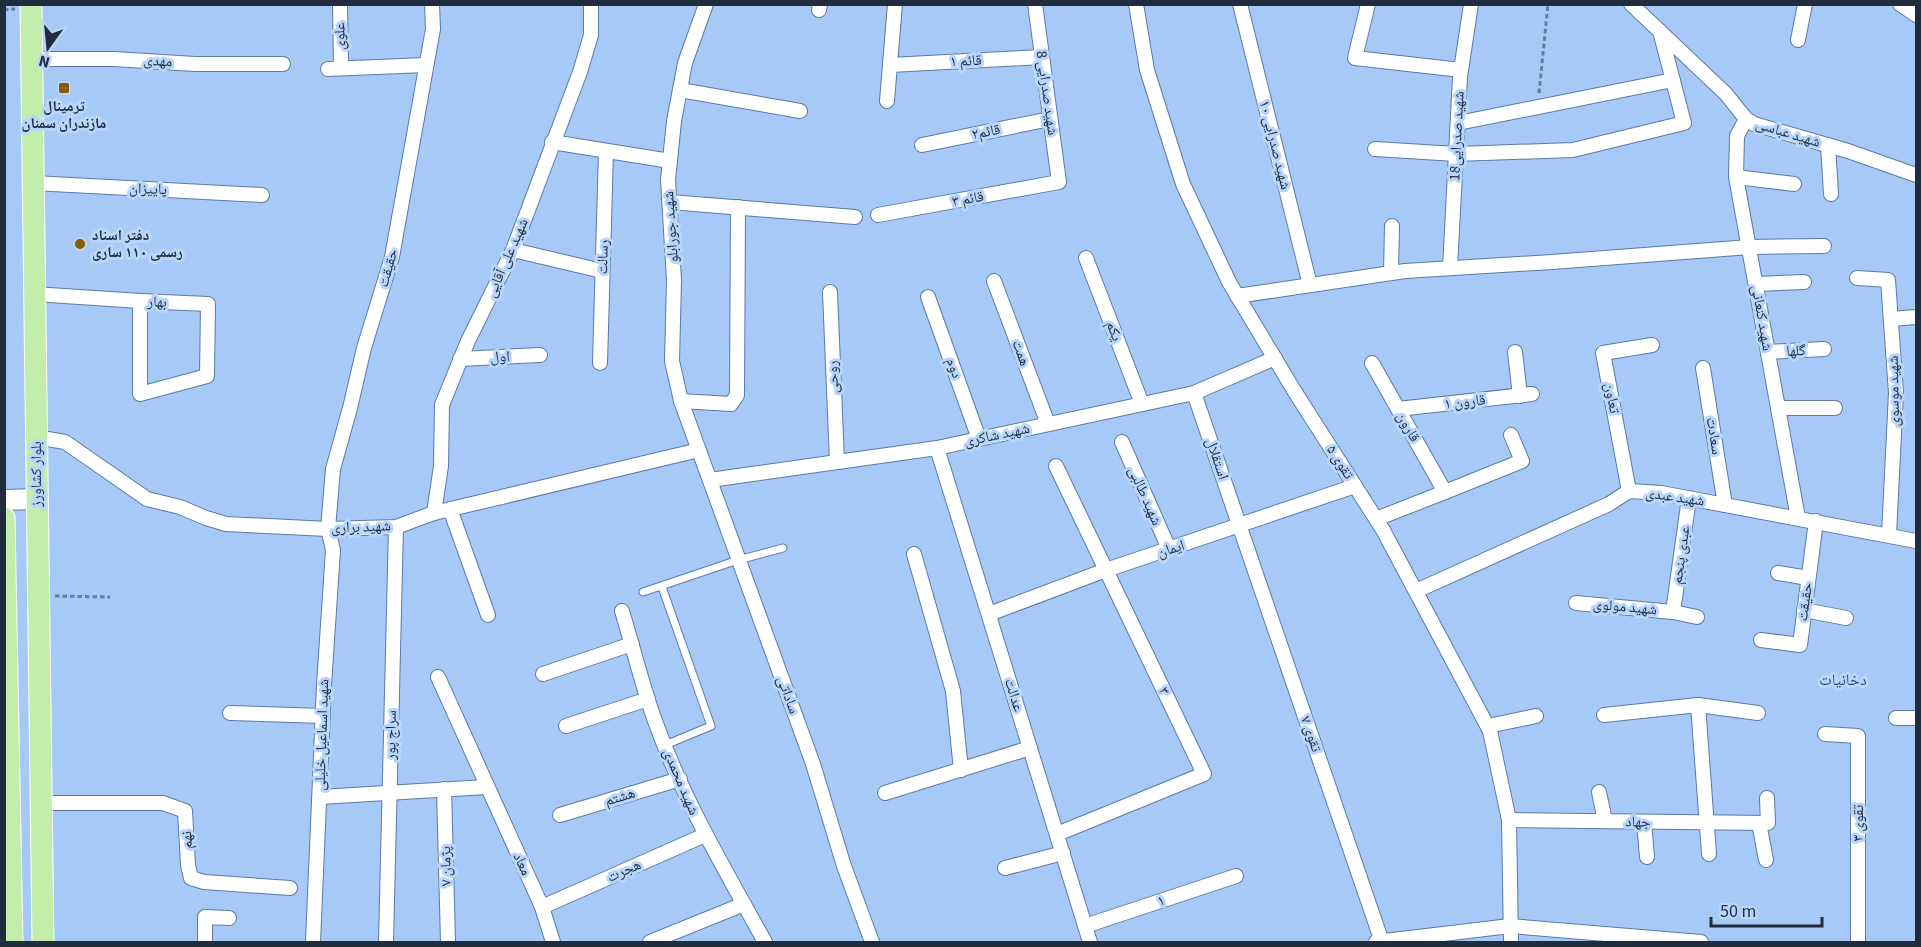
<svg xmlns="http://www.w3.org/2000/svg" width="1921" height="947" font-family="'Source Sans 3','Noto Naskh Arabic',sans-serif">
<rect width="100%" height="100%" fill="#a6c9f7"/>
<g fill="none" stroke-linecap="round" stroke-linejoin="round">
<defs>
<g id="lane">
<polyline points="662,587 711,726 665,745"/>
<polyline points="643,592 738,560 783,548"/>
</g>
<g id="street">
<polyline points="340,4 341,68"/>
<polyline points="706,4 685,63 674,121 668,180 674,280 672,361 681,401 813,764 844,866 872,942"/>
<polyline points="1136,4 1147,70 1183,184 1229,282 1295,392 1383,530 1490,731 1509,820 1511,942"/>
<polyline points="1240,4 1310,285"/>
<polyline points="1368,4 1355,58 1461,70"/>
<polyline points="1631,4 1726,94 1746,119 1754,124 1848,151 1916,175"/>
<polyline points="1900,4 1916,15"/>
<polyline points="819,10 820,4"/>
<polyline points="1798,40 1805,4"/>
<polyline points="32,59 114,59 195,64 283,64"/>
<polyline points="890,65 1042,57"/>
<polyline points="328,69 426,65"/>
<polyline points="680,90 800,111"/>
<polyline points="887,101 895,4"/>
<polyline points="1746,119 1737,136 1736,177 1798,518"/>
<polyline points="1458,123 1673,80"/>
<polyline points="552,142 670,161"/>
<polyline points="922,145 1050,119"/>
<polyline points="1828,145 1831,194"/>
<polyline points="1375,149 1456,154 1573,150 1684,123 1660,31"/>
<polyline points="1736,177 1794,184"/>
<polyline points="33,183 262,195"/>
<polyline points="670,202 855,217"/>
<polyline points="878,215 1059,182 1035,4"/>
<polyline points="513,250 602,271"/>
<polyline points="1086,258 1142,404"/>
<polyline points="1450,268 1460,77 1471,4"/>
<polyline points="1391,273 1392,226"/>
<polyline points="1857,278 1888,280 1896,393 1889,535"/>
<polyline points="994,281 1048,424"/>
<polyline points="1756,284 1804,282"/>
<polyline points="830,292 837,462"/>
<polyline points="34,294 140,301 208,304 207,376 140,394 140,301"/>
<polyline points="1237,296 1405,271 1552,262 1750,247 1824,246"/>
<polyline points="928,297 979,439"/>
<polyline points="1891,319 1916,317"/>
<polyline points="1515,352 1520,396"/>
<polyline points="1768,352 1824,349"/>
<polyline points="460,359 540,355"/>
<polyline points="600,363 606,151"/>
<polyline points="1372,363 1445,492 1376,519"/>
<polyline points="1703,368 1725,505"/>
<polyline points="1194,393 1382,942"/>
<polyline points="681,401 731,404 737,395 738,207"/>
<polyline points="1778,408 1835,408"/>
<polyline points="1398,409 1532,394"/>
<polyline points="36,437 65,442 147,499 180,507 206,518 226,524 328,529 396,527 434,513 699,450"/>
<polyline points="1122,442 1169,549"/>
<polyline points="937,448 1090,942"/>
<polyline points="1056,466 1204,774 1057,834"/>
<polyline points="710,480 937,448 1194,393 1275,358"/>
<polyline points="1629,491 1603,353 1652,345"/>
<polyline points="1445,492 1522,461 1511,435"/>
<polyline points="450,509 488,615"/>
<polyline points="434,513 441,466 442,405 468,341 513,250 580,72 591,35 591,4"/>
<polyline points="914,554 953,691 961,770"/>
<polyline points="1778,573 1808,578"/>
<polyline points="1416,591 1609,504 1629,491 1661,493 1916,541"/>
<polyline points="1576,603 1673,612 1697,617"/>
<polyline points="1804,610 1846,618"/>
<path d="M622,611c11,36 20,74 33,110 28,78 70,149 110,221"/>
<polyline points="1673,612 1689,498"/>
<polyline points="989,614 1106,570 1355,486"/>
<polyline points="1761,640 1800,645 1816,521"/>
<polyline points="543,674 632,644"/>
<polyline points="438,677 542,907 553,942"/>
<polyline points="1698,705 1709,854"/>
<polyline points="230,713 323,716"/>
<polyline points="1604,715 1698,705 1758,713"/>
<polyline points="1896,718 1916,718"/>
<polyline points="566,726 648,699"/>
<polyline points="1488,726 1536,716"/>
<polyline points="1825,734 1858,736 1858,942"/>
<polyline points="444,789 448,942"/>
<polyline points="1599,792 1605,821"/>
<polyline points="885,793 1030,748"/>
<polyline points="320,797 486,787"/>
<polyline points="42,803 163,803 185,811 188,865 191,878 204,882 290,888"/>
<polyline points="560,815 680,779"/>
<polyline points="1509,820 1768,823 1767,798"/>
<polyline points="1644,822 1647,857"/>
<polyline points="1759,823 1766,860"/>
<polyline points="1005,868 1063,853"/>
<polyline points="542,907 705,835"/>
<polyline points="1085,926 1236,876"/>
<polyline points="205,942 205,917 229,918"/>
<polyline points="313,942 324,685 333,550 328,529 333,469 350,408 364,348 392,257 433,29 432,4"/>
<polyline points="386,942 396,527"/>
<polyline points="650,942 744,904"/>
<polyline points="1376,942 1510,926 1701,942"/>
</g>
<polyline id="secondary" points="4,500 36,499"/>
<g id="primary">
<polyline points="31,4 43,942"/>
<polyline points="4,518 12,942"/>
</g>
</defs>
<use href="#lane" stroke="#5b7ba5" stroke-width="9"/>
<use href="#street" stroke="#5b7ba5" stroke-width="16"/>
<use href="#secondary" stroke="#5b7ba5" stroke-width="22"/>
<use href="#primary" stroke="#fff" stroke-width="23"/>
<g stroke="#647d9c" stroke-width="3" stroke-dasharray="4.5 3" stroke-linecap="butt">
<polyline points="4,10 15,9"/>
<polyline points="1539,93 1548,4"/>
<polyline points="55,596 110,597"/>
</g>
<use href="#lane" stroke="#fff" stroke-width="7"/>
<use href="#street" stroke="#fff" stroke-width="14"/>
<use href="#secondary" stroke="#fff" stroke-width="20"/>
<use href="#primary" stroke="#c2edab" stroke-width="21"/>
</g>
<g fill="#895c00" stroke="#b9d5fb" stroke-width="2">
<rect x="58" y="82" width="12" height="12" rx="3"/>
<circle cx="80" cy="244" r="6"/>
</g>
<g text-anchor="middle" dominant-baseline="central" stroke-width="6" stroke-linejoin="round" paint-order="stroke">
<g font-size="15" fill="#1f2d3e" stroke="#b9d5fb">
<text transform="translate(340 36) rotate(-91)">علوی</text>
<text transform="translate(158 61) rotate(4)">مهدی</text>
<text transform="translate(966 61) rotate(-3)">قائم ۱</text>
<text transform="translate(1047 93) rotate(82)">شهید صدرایی 8</text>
<text transform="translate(986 132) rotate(-11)">قائم۲</text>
<text transform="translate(1788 133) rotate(17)">شهید عباسی</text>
<text transform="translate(1457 136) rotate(-87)">شهید صدرایی18</text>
<text transform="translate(1275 145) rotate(76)">شهید صدرایی ۱۰</text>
<text transform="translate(148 189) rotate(2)">پاییزان</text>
<text transform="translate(968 199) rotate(-10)">قائم ۳</text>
<text transform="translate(671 227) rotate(-94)">شهید جورابلو</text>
<text transform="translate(603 257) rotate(-88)">رسالت</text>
<text transform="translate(507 258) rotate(-66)">شهید علی آقایی</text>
<text transform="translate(388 268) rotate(-75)">حقیقت</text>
<text transform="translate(157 302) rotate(2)">بهار</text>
<text transform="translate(1762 318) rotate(80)">شهید کنعانی</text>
<text transform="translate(1114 331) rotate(69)">یکم</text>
<text transform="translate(1796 351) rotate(-3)">گلها</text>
<text transform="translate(1021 353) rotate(70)">همت</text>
<text transform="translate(500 357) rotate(-3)">اول</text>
<text transform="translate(954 368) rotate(70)">دوم</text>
<text transform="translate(833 377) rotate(-92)">روحی</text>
<text transform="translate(1894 391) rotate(-91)">شهید موسوی</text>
<text transform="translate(1612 398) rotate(79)">تعاون</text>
<text transform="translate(1465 402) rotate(-6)">قارون ۱</text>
<text transform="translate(1408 427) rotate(60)">قارون</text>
<text transform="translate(997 435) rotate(-12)">شهید شاکری</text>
<text transform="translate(1714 436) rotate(81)">سعادت</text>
<text transform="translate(1217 459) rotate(71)">استقلال</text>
<text transform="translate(1340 462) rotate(57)">تقوی ۵</text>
<text transform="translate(36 474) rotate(-90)">بلوار کشاورز</text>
<text transform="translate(1145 496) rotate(66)">شهید طالبی</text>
<text transform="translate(1675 497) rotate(8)">شهید عبدی</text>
<text transform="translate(361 527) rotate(-2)">شهید براری</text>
<text transform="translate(1171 549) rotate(-18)">ایمان</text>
<text transform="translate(1681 555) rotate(-82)">عبدی پنجم</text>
<text transform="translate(1805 602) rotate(-82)">حقیقت</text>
<text transform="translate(1625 607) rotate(5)">شهید مولوی</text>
<text transform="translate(1164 691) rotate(64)">۳</text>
<text transform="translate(788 695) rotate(70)">ساداتی</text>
<text transform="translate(1014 695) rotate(73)">عدالت</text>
<text transform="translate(1311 734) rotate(71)">تقوی ۷</text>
<text transform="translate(322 735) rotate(-88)">شهید اسماعیل خلیلی</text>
<text transform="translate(391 735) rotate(-89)">سراج پور</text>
<text transform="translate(681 782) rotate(67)">شهید محمدی</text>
<text transform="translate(620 797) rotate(-17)">هشتم</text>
<text transform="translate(1638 822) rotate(1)">جهاد</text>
<text transform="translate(1858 823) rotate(-90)">تقوی ۳</text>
<text transform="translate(187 840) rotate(-93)">نهم</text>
<text transform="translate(522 864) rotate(65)">معاد</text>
<text transform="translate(446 866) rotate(-91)">پژمان ۷</text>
<text transform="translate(624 871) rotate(-24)">هجرت</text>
<text transform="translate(1161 901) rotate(-18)">۱</text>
</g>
<g font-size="15" font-weight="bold" fill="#1f2d3e" stroke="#b9d5fb">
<text x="64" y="106">ترمینال<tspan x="64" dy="17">مازندران سمنان</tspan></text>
<text x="92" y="235" text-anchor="start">دفتر اسناد<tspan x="92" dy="17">رسمی ۱۱۰ ساری</tspan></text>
</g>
<g font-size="16" fill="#2e4b72" stroke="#b9d5fb">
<text x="1843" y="680">دخانیات</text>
</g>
</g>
<rect width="1921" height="947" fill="none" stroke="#1f2d3e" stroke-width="12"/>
<g transform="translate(48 48) rotate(195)" stroke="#b9d5fb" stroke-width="4.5" paint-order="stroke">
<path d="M0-4.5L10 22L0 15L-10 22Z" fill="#1f2d3e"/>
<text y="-9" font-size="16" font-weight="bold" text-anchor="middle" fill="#1f2d3e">N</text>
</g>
<path d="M1711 917v9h111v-9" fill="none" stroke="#1f2d3e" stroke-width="3"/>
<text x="1720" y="917" font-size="18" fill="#1f2d3e" stroke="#b9d5fb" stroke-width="4.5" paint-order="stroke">50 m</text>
</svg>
